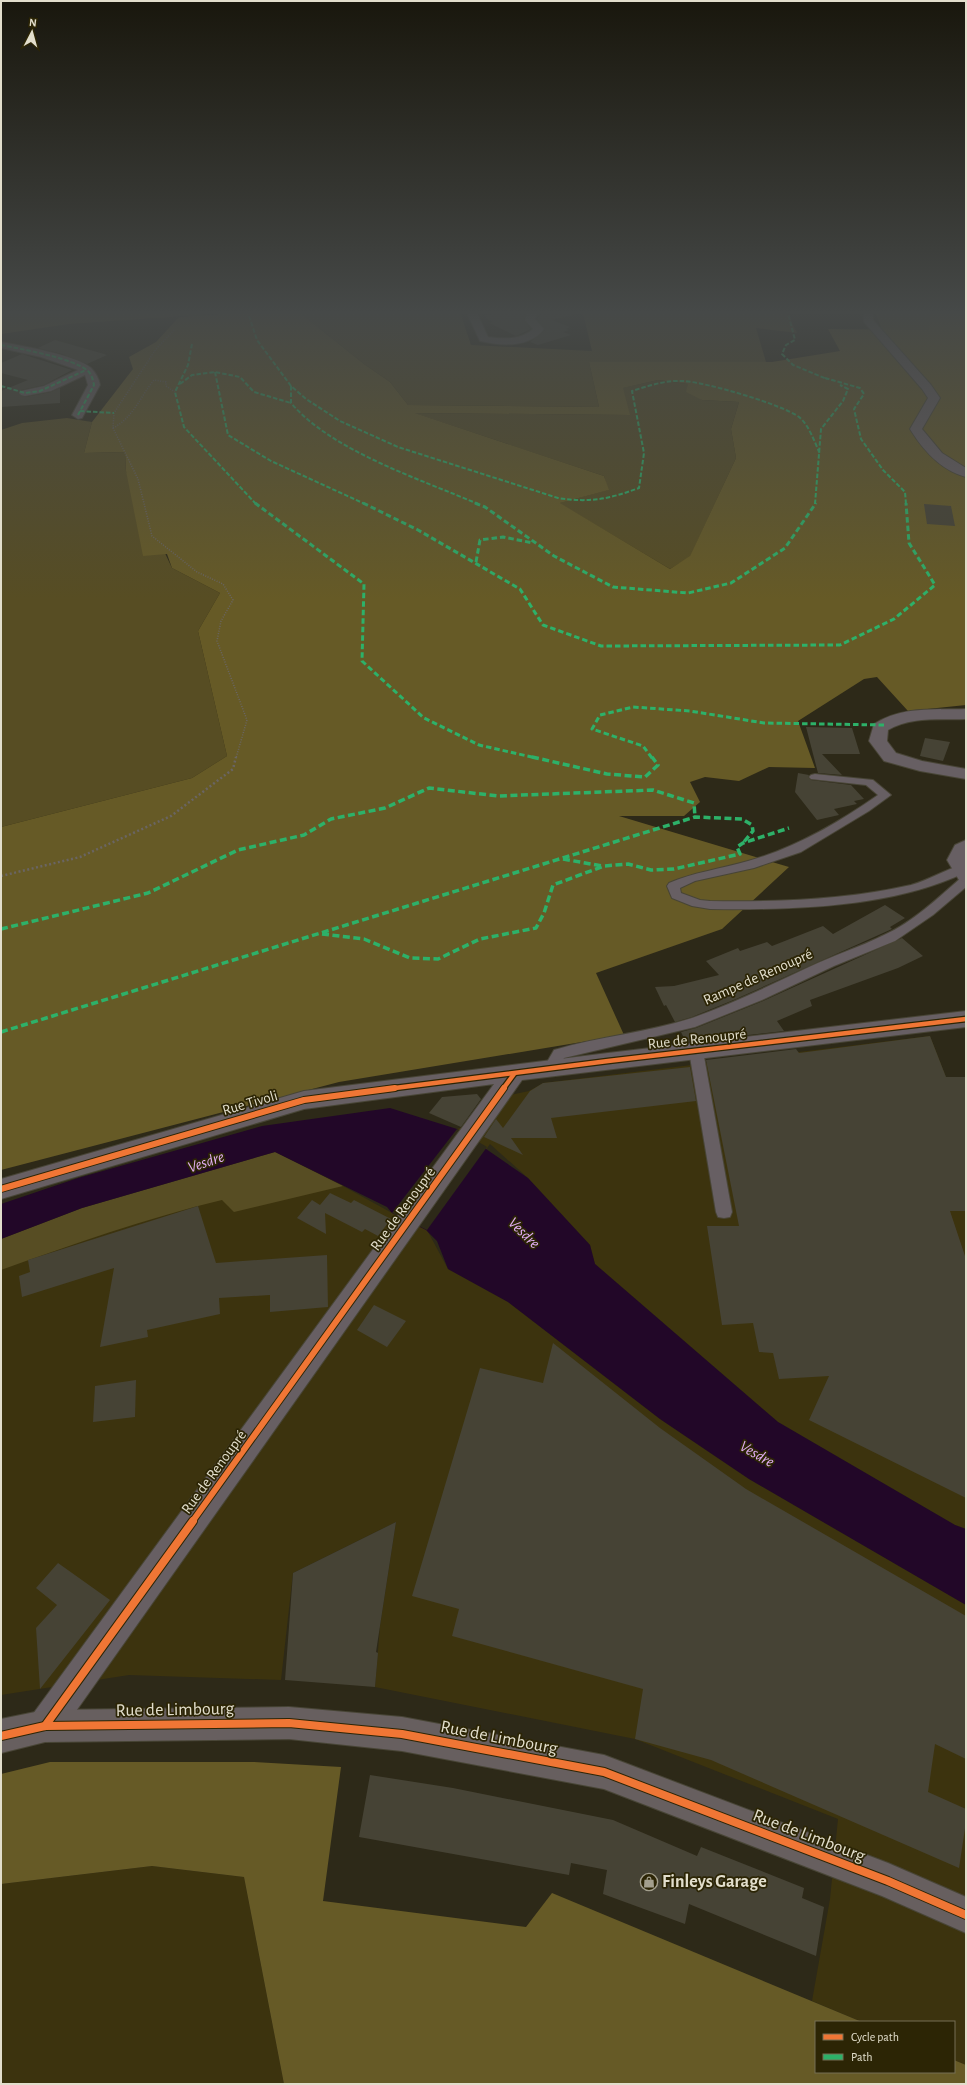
<svg xmlns="http://www.w3.org/2000/svg" width="967" height="2085" font-family="'Alegreya Sans',sans-serif">
<rect width="100%" height="100%" fill="#2d2918"/>
<g fill="#3c330e">
<polygon points="930,1036 946,1077 966,1077 966,1529 955,1525 778,1422 595,1264 590,1245 528,1178 490,1144 427,1230 448,1269 508,1302 660,1419 749,1479 966,1605 966,2065 954,2060 954,2022 862,2022 812,2001 830,1899 838,1819 635,1739 375,1687 380,1626 396,1522 293,1573 281,1680 129,1675 1,1695 1,1239 275,1152 343,1186 392,1213 457,1129 462,1127 482,1101 529,1091 543,1083"/>
<polygon points="152,1866 244,1877 284,2084 1,2084 1,1884"/>
</g>
<g fill="#574d23">
<polygon points="1,309 286,309 69,324 1,334"/>
<polygon points="295,309 459,309 471,345 592,351 582,309 785,309 797,333 756,328 766,362 589,362 599,407 408,405 390,382 364,364"/>
<polygon points="876,309 930,309 929,330 882,330 875,312"/>
<polygon points="658,380 688,384 702,400 739,402 731,429 736,458 690,557 670,569 559,503 608,490 604,476 414,413 629,415 622,388"/>
<polygon points="67,418 92,422 84,453 125,452 126,471 172,568 220,593 198,631 227,756 192,778 1,827 1,430 22,423"/>
<path d="M275,1152l68,34 -109,26 -12,-12c-75,18 -149,44 -221,70v-31l81,-31z"/>
</g>
<g fill="#665a26" fill-rule="evenodd">
<path d="M295,309l69,55 26,18 18,23 191,2 -10,-45h183l68,-11 -12,-22 101,1 1,-21h36v396l-58,6 -31,-34 -13,2 -66,42 17,47 -46,-1 -30,14 -34,-4 -15,5 10,20 -16,14h-65l170,51 -67,62 -126,44 28,62 -285,47 -338,88v-343l191,-49 35,-22 -29,-125 22,-38 -48,-25 -5,-14 -24,2 -17,-85 -1,-19 -41,1 8,-31 41,-53 -4,-12 27,-15 23,-25zM658,380l30,4 -2,8 16,8 37,2 -8,27 5,29 -46,98 -20,13 -110,-66 49,-13 -5,-14 -189,-63 215,2 -7,-27z"/>
<polygon points="50,1762 254,1762 341,1767 323,1901 526,1927 552,1893 862,2022 816,2022 816,2072 954,2072 954,2060 966,2065 966,2084 284,2084 244,1877 152,1866 1,1884 1,1774"/>
</g>
<polygon fill="#220728" points="390,1108 457,1129 528,1178 590,1245 595,1264 778,1422 955,1525 966,1529 966,1605 749,1479 660,1419 508,1302 448,1269 437,1241 426,1230 392,1213 387,1207 275,1152 82,1208 1,1239 1,1204 78,1178 262,1126"/>
<polygon fill="#2d2918" points="457,1129 487,1147 427,1230 392,1213"/>
<g fill="#464335">
<polygon points="510,309 531,309 526,313 524,320 531,329 516,336 489,323 493,322 485,318 488,317 484,316"/>
<polygon points="546,309 572,309 573,315 552,320 570,327 566,329 569,330 563,332 571,335 538,345 530,342 545,330 537,319"/>
<polygon points="55,340 104,354 107,355 87,364 62,354 38,348"/>
<polygon points="22,354 72,370 44,385 21,390 18,393 25,397 51,392 60,388 60,403 1,407 1,391 28,380 1,373 1,363"/>
<polygon points="924,504 951,506 955,526 927,524"/>
<polygon points="806,727 852,728 860,754 822,754 842,775 818,773"/>
<polygon points="925,738 950,742 943,761 920,756"/>
<polygon points="798,773 809,775 808,777 811,780 851,785 864,799 854,801 857,804 834,809 839,815 817,820 795,792"/>
<polygon points="885,905 905,918 890,927 892,929 736,999 692,1017 675,1022 666,1005 664,1006 655,987 674,986 719,975 706,961 738,948 740,951 767,942 772,946 823,926 833,934"/>
<polygon points="902,938 923,956 898,968 810,1000 812,1006 777,1021 784,1031 686,1042 681,1032 696,1028 763,1001"/>
<polygon points="930,1036 946,1077 966,1077 966,1211 950,1211 966,1259 966,1498 809,1420 829,1376 779,1379 773,1353 759,1352 753,1323 722,1325 707,1226 739,1226 706,1060 796,1049 799,1053"/>
<polygon points="690,1067 696,1101 551,1118 557,1138 511,1138 523,1155 484,1137 496,1119 503,1128 530,1091 543,1083"/>
<polygon points="477,1094 481,1099 461,1127 429,1113 442,1097"/>
<polygon points="330,1193 351,1203 354,1200 391,1219 378,1236 365,1229 362,1232 325,1213 326,1234 297,1218 312,1200 320,1205"/>
<polygon points="198,1206 216,1263 327,1255 328,1307 270,1312 270,1295 219,1298 220,1314 147,1330 148,1337 100,1347 114,1268 22,1297 19,1276 30,1272 28,1260"/>
<polygon points="374,1305 406,1321 387,1347 357,1330"/>
<polygon points="553,1343 660,1428 746,1489 966,1616 966,1759 935,1744 928,1792 966,1809 966,1822 959,1868 711,1760 635,1739 643,1689 452,1636 459,1609 412,1596 480,1368 543,1383"/>
<polygon points="136,1380 135,1417 93,1422 95,1386"/>
<polygon points="396,1522 376,1652 378,1653 375,1687 285,1680 293,1573"/>
<polygon points="58,1563 110,1600 40,1689 36,1628 57,1605 36,1588"/>
<polygon points="370,1775 453,1788 613,1820 697,1856 701,1847 804,1888 802,1898 824,1907 816,1956 689,1904 685,1924 603,1894 607,1870 571,1863 569,1875 359,1837"/>
</g>
<g fill="none" stroke-linecap="round" stroke-linejoin="round">
<defs>
<g id="service">
<path d="M815,774l58,6 18,15 -22,16 -68,41 -47,16 -59,13 -15,7 1,5 19,7 10,1c66,1 136,-1 201,-16 18,-5 33,-15 51,-20l4,1v6c-74,36 -174,38 -256,37l-18,-3 -20,-8 -5,-12 2,-3c25,-11 52,-14 79,-22 47,-13 90,-38 130,-66l-12,-10 -55,-6 -2,-2 2,-2z"/>
<path d="M966,876v11l-33,28 -38,26 -61,25 -72,34 -67,27 -131,31 -9,15 -5,1 -5,-1 -2,-4 11,-19c45,-14 93,-17 138,-32 40,-14 79,-33 117,-51 25,-12 51,-20 75,-32 29,-13 54,-37 78,-58z"/>
<polygon points="696,1046 701,1047 703,1051 732,1212 730,1217 724,1218 718,1217 716,1212 689,1051 691,1047"/>
</g>
<g id="minor">
<path d="M465,309h10l13,28c16,2 33,3 45,-8l-8,-9c2,-11 10,-12 19,-11l-8,7 -1,3 9,10c-14,19 -43,17 -64,12z"/>
<path d="M863,309h10v11l58,65 9,13 -18,31 20,24 24,15v9c-26,-7 -43,-27 -56,-48l18,-31 -6,-9 -58,-67z"/>
<path d="M1,342c21,4 75,13 90,26 5,5 8,11 9,17l-18,33 -4,1 -6,-4 16,-30 -3,-10 -34,16 -26,5 -4,-1 -2,-2 2,-2 23,-5 34,-16 -37,-13 -40,-9z"/>
<path d="M966,709v10c-26,1 -55,-3 -78,11l-1,11 9,12 26,8 44,8v10l-46,-8 -36,-10 -15,-20 5,-17c28,-18 59,-14 92,-15z"/>
<polygon points="966,840 966,882 959,880 947,860 955,845"/>
<polygon points="966,1011 966,1027 522,1080 57,1738 45,1742 33,1738 29,1726 33,1714 494,1084 304,1109 1,1199 1,1179 304,1091 608,1053"/>
</g>
<polygon id="primary" points="289,1707 402,1717 604,1755 888,1863 966,1897 966,1933 882,1896 604,1789 402,1751 289,1739 45,1742 1,1753 1,1719 45,1710"/>
</defs>
<use href="#service" stroke="#484536" stroke-width="2"/>
<use href="#minor" stroke="#484536" stroke-width="2"/>
<use href="#primary" stroke="#484536" stroke-width="2"/>
<g stroke="#6a6563" stroke-width="1.5" stroke-dasharray="1 1.5" stroke-linecap="butt">
<polyline points="174,330 156,349 114,413 113,428 138,479 152,536 197,572 223,584 233,600 221,621 217,641 247,720 236,758"/>
<path d="M113,428c20,-10 27,-31 41,-48l12,2v4l9,6"/>
</g>
<polyline stroke="#6a6563" stroke-width="2.5" stroke-dasharray="2 2.5" stroke-linecap="butt" points="1,876 80,857 171,816 233,769 236,757"/>
<use href="#service" fill="#675f63" fill-rule="evenodd"/>
<use href="#minor" fill="#675f63" fill-rule="evenodd"/>
<use href="#primary" fill="#675f5f" fill-rule="evenodd"/>
<g stroke="#2db169" stroke-width="2" stroke-dasharray="4.5 2" stroke-linecap="butt">
<polyline points="787,309 795,340 786,345 782,354 793,365 827,379"/>
<path d="M249,316l8,24 34,46 15,13 34,22 58,26 160,51c32,5 51,1 81,-10l5,-35 -12,-62c16,-5 33,-11 51,-10 22,1 98,23 116,36 10,8 16,26 21,37"/>
<polyline points="192,344 188,365 175,392 184,427 256,504"/>
<path d="M1,345c20,4 72,13 87,26 4,4 5,9 6,14l-16,30"/>
<polyline points="215,372 228,435 271,461 365,504"/>
<polyline points="825,378 860,388 864,394 854,409 861,439 883,470 905,492 906,504"/>
<polyline points="180,384 192,375 215,372 240,377 254,392 291,403"/>
<polyline points="1,386 25,393 40,391 86,370"/>
<path d="M291,386v17c41,48 129,76 187,101"/>
<polyline points="80,411 114,413"/>
<polyline points="815,504 821,429 843,401 848,389 840,385"/>
</g>
<g stroke="#2db169" stroke-width="3" stroke-dasharray="5.5 3" stroke-linecap="butt">
<polyline points="255,503 364,584 362,661 424,718 479,745 536,758"/>
<polyline points="363,503 418,530 520,589 543,625 601,646 840,645 894,619 935,585 909,543 906,503"/>
<polyline points="475,503 485,507 554,556 613,587 688,593 731,583 785,548 816,503"/>
<polyline points="476,562 480,540 503,537 533,543"/>
<polyline points="652,758 643,746 592,729 600,715 633,707 690,711 764,723 884,725"/>
</g>
<g stroke="#2db169" stroke-width="3.5" stroke-dasharray="7 3.5" stroke-linecap="butt">
<polyline points="532,757 607,774 645,777 658,765 652,757"/>
<polyline points="563,859 602,866"/>
<polyline points="1,929 148,893 238,850 304,835 331,819 385,808 429,788 498,796 653,790 694,803 695,817"/>
<polyline points="322,934 364,939 410,958 438,959 480,939 536,928 544,913 553,885 604,866 628,864 651,870 674,869 740,854 737,847 743,843 789,828"/>
<polyline points="1,1032 695,817 742,819 752,825 753,831 743,843"/>
</g>
<defs>
<g id="cycleway-far2">
<polyline points="387,1089 608,1061 966,1019"/>
<polyline points="503,1089 514,1074"/>
</g>
<g id="cycleway-far1">
<polyline points="1,1189 304,1100 395,1088"/>
<polyline points="192,1522 504,1088"/>
</g>
<g id="cycleway">
<polyline points="45,1726 193,1521"/>
<polyline points="1,1736 45,1726 289,1723 402,1734 604,1772 888,1881 966,1915"/>
</g>
</defs>
<use href="#cycleway-far2" stroke="#2c2505" stroke-width="7"/>
<use href="#cycleway-far1" stroke="#2c2505" stroke-width="8"/>
<use href="#cycleway" stroke="#2c2505" stroke-width="10"/>
<use href="#cycleway-far2" stroke="#f07635" stroke-width="4.5"/>
<use href="#cycleway-far1" stroke="#f07635" stroke-width="6"/>
<use href="#cycleway" stroke="#f07635" stroke-width="8"/>
</g>
<linearGradient id="sky" x2="0" y2="1"><stop stop-color="#19170d"/><stop offset="0.52" stop-color="#464948"/><stop offset="1" stop-color="#464948" stop-opacity="0"/></linearGradient>
<rect width="967" height="600" fill="url(#sky)"/>
<defs>
<symbol id="shop-ring" viewBox="-11 -11 22 22"><circle r="9.5" fill="#2c2505" stroke="#a39f8d" stroke-width="1.5"/><path d="M-5-2.5h2.3a2.7 3.5 0 0 1 5.4 0H5L5.5 6h-11ZM-1.5-2.5h3a1.5 2.3 0 0 0-3 0Z" fill="#a39f8d"/></symbol>
</defs>
<g fill-rule="evenodd">
<use href="#shop-ring" x="639" y="1872" width="20" height="20"/>
</g>
<g text-anchor="middle" dominant-baseline="central" stroke-width="3.5" stroke-linejoin="round" paint-order="stroke">
<g font-size="15" fill="#e2decc" stroke="#2c2505">
<text transform="translate(758 977) rotate(-24)">Rampe de Renoupré</text>
<text transform="translate(697 1039) rotate(-6)">Rue de Renoupré</text>
<text transform="translate(250 1103) rotate(-16)">Rue Tivoli</text>
<text transform="translate(403 1209) rotate(-54)">Rue de Renoupré</text>
<text transform="translate(214 1472) rotate(-54)">Rue de Renoupré</text>
</g>
<g font-size="16" font-style="italic" fill="#e1adf3" stroke="#2c2505">
<text transform="translate(206 1162) rotate(-19)">Vesdre</text>
<text transform="translate(524 1233) rotate(44)">Vesdre</text>
<text transform="translate(757 1454) rotate(30)">Vesdre</text>
</g>
<g font-size="18" fill="#e2decc" stroke="#2c2505">
<text transform="translate(175 1710) rotate(-1)">Rue de Limbourg</text>
<text transform="translate(499 1738) rotate(11)">Rue de Limbourg</text>
<text transform="translate(809 1836) rotate(21)">Rue de Limbourg</text>
</g>
<g font-size="18" font-weight="bold" fill="#e2decc" stroke="#2c2505" text-anchor="start">
<text x="662" y="1882">Finleys Garage</text>
</g>
</g>
<rect width="967" height="2085" fill="none" stroke="#e2decc" stroke-width="4"/>
<rect x="815" y="2021" width="140" height="52" fill="#2c2505" stroke="#756f55"/>
<rect x="823" y="2034" width="20" height="6" fill="#f07635" stroke="#756f55"/>
<text x="851" y="2041" font-size="12" fill="#e2decc">Cycle path</text>
<rect x="823" y="2054" width="20" height="6" fill="#2db169" stroke="#756f55"/>
<text x="851" y="2061" font-size="12" fill="#e2decc">Path</text>
<g transform="translate(32 32) rotate(6)" stroke="#2c2505" stroke-width="3" paint-order="stroke">
<path d="M0-3L7 15L0 10L-7 15Z" fill="#e2decc"/>
<text y="-6" font-size="11" font-weight="bold" text-anchor="middle" fill="#e2decc">N</text>
</g>
</svg>
